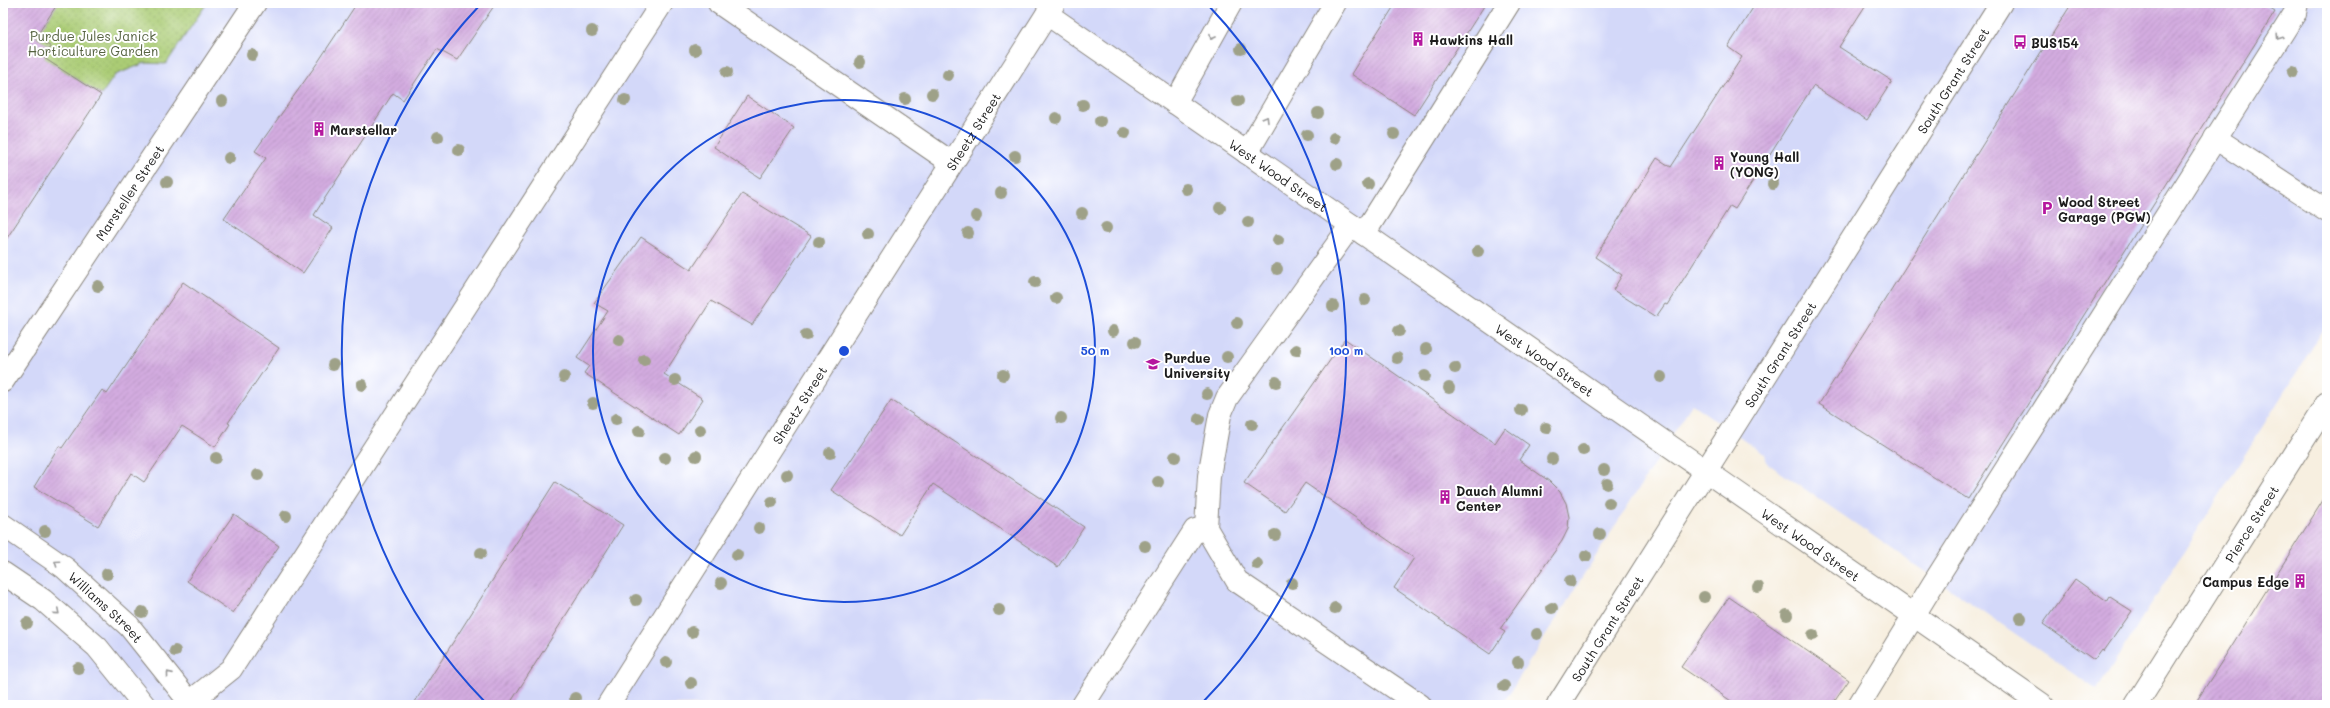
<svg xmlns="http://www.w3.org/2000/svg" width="2330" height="708" font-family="Mali,sans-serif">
<defs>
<pattern id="park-dots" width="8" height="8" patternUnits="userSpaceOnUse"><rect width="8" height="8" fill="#aacc75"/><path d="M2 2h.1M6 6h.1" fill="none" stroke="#92af65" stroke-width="1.8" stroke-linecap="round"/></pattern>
<pattern id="building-hatch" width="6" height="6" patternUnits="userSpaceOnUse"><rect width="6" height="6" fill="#d3ace0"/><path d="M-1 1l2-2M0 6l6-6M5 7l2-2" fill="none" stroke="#b593c0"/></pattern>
</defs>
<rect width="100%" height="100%" fill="#fff"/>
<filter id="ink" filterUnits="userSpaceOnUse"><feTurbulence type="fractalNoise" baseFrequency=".025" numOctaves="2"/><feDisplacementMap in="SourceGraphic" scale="8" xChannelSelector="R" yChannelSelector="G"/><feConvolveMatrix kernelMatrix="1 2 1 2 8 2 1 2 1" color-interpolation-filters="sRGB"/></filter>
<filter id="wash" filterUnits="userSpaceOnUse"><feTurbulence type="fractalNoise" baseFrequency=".012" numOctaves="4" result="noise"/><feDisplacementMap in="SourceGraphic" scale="16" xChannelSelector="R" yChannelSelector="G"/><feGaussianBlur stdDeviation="0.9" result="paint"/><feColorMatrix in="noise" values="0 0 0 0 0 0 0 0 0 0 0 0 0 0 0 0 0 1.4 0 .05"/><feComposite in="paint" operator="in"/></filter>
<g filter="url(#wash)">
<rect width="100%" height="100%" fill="#f7efe0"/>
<polygon fill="#d3d8f9" points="3,3 2327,3 2327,324 2097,690 1767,463 1765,454 1692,404 1502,705 3,705"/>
<polygon fill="url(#park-dots)" stroke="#637448" points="3,3 44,24 58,3 207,3 166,64 145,63 115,75 101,95 44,58 51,47 3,15"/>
<g id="blocks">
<g fill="url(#building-hatch)">
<polygon points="3,3 58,3 36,37 51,47 44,58 101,95 3,244"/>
<polygon points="357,3 496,3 457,60 437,49 403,100 393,93 314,215 333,228 303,273 224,219 266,158 255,151 318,62"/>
<polygon points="1396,3 1486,3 1414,115 1351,74"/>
<polygon points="1756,3 1867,3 1839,47 1892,81 1867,120 1813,86 1735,209 1730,206 1667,305 1665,304 1656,317 1613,290 1622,275 1595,257 1657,158 1671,167 1742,57 1728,47"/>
<polygon points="2072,3 2261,3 2275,12 1968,499 1819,404"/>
<polygon points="747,96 794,128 760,178 714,147"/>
<polygon points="742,194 811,236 752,325 711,301 664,374 703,399 679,435 584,373 589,366 577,358 608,311 594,303 641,237 691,270"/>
<polygon points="183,282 279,348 228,423 230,424 215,447 182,426 144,482 131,473 98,526 34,487 59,446 62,448 102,390 107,394"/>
<polygon points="1345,339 1495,443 1505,428 1529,445 1519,460 1549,481 1560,492 1566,503 1569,517 1568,529 1562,541 1500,629 1505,632 1490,654 1394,588 1414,558 1305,483 1285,511 1244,483"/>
<polygon points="891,400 1084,527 1058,567 933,484 900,535 831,490"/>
<polygon points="555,482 623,525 587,582 509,705 413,705"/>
<polygon points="2327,494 2327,705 2194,705 2217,669"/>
<polygon points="234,514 279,546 233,613 187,581"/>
<polygon points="2075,579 2107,602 2110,597 2132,611 2104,651 2102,649 2094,660 2043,624"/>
<polygon points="1729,597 1849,680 1832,705 1737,705 1681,667"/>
</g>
</g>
</g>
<g filter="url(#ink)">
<use href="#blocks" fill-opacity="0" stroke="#8a867e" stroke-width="1"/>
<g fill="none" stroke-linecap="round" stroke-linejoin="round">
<defs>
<g id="minor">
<polyline points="719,3 952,163"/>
<path id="s1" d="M1047,14l996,691"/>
<polyline points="1175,103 1231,3"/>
<polyline points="2215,138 2327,211"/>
<polyline points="1247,153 1335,3"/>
<polyline points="1351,225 1227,398 1220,415 1209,476 1206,528 1237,581 1420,705"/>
<polyline points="1364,234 1509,3"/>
<path id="s2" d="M3,381l252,-378"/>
<polyline points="191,701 231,669 662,3"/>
<path id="s3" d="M608,705l446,-702"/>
<polyline points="1083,705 1195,530 1206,528"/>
<path id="s4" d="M1558,705l443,-702"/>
<polyline points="1859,705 1933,584 2295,13 2297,3"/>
<path id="s5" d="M2136,705l191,-302"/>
</g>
<g id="major">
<path id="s6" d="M3,525l62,43 64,58 63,79"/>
<polyline points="3,573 43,600 97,647 144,705"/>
</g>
</defs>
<use href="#minor" stroke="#8a867e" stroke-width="24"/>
<use href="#major" stroke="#8a867e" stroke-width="24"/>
<use href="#minor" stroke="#fff" stroke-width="22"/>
<use href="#major" stroke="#fff" stroke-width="22"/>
</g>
<g fill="#9ea188">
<circle cx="592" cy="31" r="6"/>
<circle cx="1241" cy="49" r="6"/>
<circle cx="695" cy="50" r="6"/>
<circle cx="252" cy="55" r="6"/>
<circle cx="860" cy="62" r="6"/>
<circle cx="727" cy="72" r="6"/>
<circle cx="2293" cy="72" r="6"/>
<circle cx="948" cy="75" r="6"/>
<circle cx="932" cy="94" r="6"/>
<circle cx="905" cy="99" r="6"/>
<circle cx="625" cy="100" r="6"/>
<circle cx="222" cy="101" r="6"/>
<circle cx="1238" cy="101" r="6"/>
<circle cx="1083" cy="105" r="6"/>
<circle cx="1318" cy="113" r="6"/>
<circle cx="1056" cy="118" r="6"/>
<circle cx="1100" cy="121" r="6"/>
<circle cx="1125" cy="133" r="6"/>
<circle cx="1394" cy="134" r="6"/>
<circle cx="1307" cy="135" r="6"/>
<circle cx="438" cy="137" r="6"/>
<circle cx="1334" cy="138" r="6"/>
<circle cx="459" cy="150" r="6"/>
<circle cx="1015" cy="156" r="6"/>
<circle cx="229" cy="158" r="6"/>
<circle cx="1337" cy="164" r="6"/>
<circle cx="167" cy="182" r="6"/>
<circle cx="1368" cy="184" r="6"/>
<circle cx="1773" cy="184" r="6"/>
<circle cx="1186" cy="189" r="6"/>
<circle cx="1001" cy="193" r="6"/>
<circle cx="1220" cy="208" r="6"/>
<circle cx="1082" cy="213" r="6"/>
<circle cx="976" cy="216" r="6"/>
<circle cx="1248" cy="222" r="6"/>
<circle cx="1106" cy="228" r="6"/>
<circle cx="968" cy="233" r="6"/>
<circle cx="868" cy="234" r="6"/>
<circle cx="1278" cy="240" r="6"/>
<circle cx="819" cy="242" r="6"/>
<circle cx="1478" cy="251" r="6"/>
<circle cx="1277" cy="269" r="6"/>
<circle cx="1035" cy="282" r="6"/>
<circle cx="98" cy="286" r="6"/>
<circle cx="1056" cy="298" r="6"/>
<circle cx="1365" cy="300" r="6"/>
<circle cx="1333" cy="306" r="6"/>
<circle cx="1237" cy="323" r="6"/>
<circle cx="1113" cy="331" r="6"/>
<circle cx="1399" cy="331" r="6"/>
<circle cx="806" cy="335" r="6"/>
<circle cx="619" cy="340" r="6"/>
<circle cx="1135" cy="342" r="6"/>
<circle cx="1426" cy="349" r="6"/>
<circle cx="1296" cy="350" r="6"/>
<circle cx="1227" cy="357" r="6"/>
<circle cx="1397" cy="358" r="6"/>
<circle cx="644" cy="360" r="6"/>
<circle cx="333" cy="365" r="6"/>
<circle cx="1455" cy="368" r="6"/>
<circle cx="1003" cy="375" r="6"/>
<circle cx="1425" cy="376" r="6"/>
<circle cx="564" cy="377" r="6"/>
<circle cx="1661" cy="377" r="6"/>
<circle cx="675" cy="380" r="6"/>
<circle cx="1276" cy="382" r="6"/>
<circle cx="362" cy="385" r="6"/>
<circle cx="1449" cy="388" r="6"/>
<circle cx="1207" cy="394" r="6"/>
<circle cx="593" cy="403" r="6"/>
<circle cx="1521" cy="410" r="6"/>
<circle cx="1061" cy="418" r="6"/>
<circle cx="616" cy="419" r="6"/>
<circle cx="1199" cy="419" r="6"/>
<circle cx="1252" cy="424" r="6"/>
<circle cx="1546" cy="428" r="6"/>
<circle cx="700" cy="430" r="6"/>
<circle cx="639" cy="431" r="6"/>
<circle cx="1583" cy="450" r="6"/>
<circle cx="830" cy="453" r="6"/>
<circle cx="696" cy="456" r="6"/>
<circle cx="1175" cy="457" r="6"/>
<circle cx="216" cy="458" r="6"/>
<circle cx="665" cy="458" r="6"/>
<circle cx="1552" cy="459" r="6"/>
<circle cx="1604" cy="470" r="6"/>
<circle cx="258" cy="475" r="6"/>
<circle cx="787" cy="475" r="6"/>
<circle cx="1158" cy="482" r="6"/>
<circle cx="1607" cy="484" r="6"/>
<circle cx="772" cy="502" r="6"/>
<circle cx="1609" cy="503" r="6"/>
<circle cx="286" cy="516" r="6"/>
<circle cx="759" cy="528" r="6"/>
<circle cx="45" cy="531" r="6"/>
<circle cx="1600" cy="534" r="6"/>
<circle cx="1275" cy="535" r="6"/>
<circle cx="1145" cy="546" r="6"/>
<circle cx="481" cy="553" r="6"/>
<circle cx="737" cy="555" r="6"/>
<circle cx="1586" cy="556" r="6"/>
<circle cx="1257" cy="564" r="6"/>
<circle cx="107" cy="574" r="6"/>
<circle cx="1570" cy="581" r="6"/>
<circle cx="721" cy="583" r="6"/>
<circle cx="1292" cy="583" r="6"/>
<circle cx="1758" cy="587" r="6"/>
<circle cx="1704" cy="597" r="6"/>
<circle cx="636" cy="600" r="6"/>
<circle cx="1335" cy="608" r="6"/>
<circle cx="1552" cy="608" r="6"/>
<circle cx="999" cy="610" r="6"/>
<circle cx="142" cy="612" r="6"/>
<circle cx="1787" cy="615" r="6"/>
<circle cx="2021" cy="618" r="6"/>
<circle cx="27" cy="623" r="6"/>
<circle cx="692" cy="632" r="6"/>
<circle cx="1537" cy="634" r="6"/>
<circle cx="1813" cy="635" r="6"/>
<circle cx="175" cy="651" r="6"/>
<circle cx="666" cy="662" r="6"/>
<circle cx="1518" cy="662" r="6"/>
<circle cx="78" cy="668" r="6"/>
<circle cx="691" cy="683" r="6"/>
<circle cx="1504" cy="686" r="6"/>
<circle cx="575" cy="698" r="6"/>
</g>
<defs><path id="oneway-chevron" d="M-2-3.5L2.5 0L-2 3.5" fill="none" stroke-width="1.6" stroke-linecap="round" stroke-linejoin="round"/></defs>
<g stroke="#999">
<use href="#oneway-chevron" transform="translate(1212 37) rotate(119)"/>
<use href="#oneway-chevron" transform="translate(2279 37) rotate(123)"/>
<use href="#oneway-chevron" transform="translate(1266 119) rotate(-59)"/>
<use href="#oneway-chevron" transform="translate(57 563) rotate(-145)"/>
<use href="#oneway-chevron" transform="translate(57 612) rotate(41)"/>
<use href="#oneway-chevron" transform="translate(169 674) rotate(-129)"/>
</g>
</g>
<g fill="none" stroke="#1d4ed8" stroke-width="2">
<circle cx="844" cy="351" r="251"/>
<path d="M486 703A502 502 0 0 1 480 5M1208 5A502 502 0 0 1 1202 703"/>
</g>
<defs>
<symbol id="building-bare" viewBox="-9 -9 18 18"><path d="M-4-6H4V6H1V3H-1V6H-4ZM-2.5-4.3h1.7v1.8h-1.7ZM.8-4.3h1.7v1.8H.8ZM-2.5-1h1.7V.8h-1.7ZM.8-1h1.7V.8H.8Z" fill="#b5179e" stroke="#fff" stroke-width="2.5" paint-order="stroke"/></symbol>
<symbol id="bus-bare" viewBox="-9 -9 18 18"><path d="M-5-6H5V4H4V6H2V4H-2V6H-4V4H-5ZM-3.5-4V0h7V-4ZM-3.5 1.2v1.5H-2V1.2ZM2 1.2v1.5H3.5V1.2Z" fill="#b5179e" stroke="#fff" stroke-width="2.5" paint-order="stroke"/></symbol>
<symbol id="parking-bare" viewBox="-9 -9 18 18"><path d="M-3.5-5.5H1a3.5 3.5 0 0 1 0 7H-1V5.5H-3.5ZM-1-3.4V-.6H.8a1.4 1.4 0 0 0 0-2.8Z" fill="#b5179e" stroke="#fff" stroke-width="2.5" paint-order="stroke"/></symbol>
<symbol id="university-bare" viewBox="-9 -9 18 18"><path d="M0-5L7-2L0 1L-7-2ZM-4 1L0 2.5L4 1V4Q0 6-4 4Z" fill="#b5179e" stroke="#fff" stroke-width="2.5" paint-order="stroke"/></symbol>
</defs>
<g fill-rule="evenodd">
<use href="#building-bare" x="1408" y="29" width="20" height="20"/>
<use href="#bus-bare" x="2010" y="32" width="20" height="20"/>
<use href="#building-bare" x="309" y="119" width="20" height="20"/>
<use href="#building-bare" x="1709" y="153" width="20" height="20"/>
<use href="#parking-bare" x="2037" y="198" width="20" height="20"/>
<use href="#university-bare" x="1143" y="354" width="20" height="20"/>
<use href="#building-bare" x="1435" y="487" width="20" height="20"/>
<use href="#building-bare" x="2290" y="571" width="20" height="20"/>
</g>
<g text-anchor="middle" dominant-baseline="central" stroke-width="4" stroke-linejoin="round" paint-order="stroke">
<g font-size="13" fill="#556240" stroke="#fff">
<text x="93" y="35">Purdue Jules Janick<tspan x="93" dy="15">Horticulture Garden</tspan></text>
</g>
<g font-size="13" font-weight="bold" fill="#1c1c1c" stroke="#fff" text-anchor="start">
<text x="1429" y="39">Hawkins Hall</text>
<text x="2031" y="42">BUS154</text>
<text x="330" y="129">Marstellar</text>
<text x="1730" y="156">Young Hall<tspan x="1730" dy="15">(YONG)</tspan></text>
<text x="2058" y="201">Wood Street<tspan x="2058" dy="15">Garage (PGW)</tspan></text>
<text x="1164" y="357">Purdue<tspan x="1164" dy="15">University</tspan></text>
<text x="1456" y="490">Dauch Alumni<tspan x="1456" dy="15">Center</tspan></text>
<text x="2289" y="581" text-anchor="end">Campus Edge</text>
</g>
<g font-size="13" fill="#1c1c1c" stroke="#fff">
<text stroke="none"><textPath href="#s4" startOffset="739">South Grant Street</textPath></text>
<text stroke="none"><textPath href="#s3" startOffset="680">Sheetz Street</textPath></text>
<text stroke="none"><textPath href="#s1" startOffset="282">West Wood Street</textPath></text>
<text stroke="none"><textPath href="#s2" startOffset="227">Marsteller Street</textPath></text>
<text stroke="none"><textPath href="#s4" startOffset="415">South Grant Street</textPath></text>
<text stroke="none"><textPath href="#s1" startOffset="606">West Wood Street</textPath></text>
<text stroke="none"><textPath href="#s3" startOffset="356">Sheetz Street</textPath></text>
<text stroke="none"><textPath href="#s5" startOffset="215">Pierce Street</textPath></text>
<text stroke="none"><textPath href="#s1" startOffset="930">West Wood Street</textPath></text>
<text stroke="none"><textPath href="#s6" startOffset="132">Williams Street</textPath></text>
<text stroke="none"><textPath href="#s4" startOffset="91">South Grant Street</textPath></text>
</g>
</g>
<circle cx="844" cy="351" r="6" fill="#1d4ed8" stroke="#fff" stroke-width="2"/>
<g font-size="12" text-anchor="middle" font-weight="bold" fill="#1d4ed8" stroke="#fff" stroke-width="4" stroke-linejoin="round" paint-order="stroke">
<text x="1095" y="355">50 m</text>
<text x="1346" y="355">100 m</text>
</g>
<rect width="2330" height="708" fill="none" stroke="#fff" stroke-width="16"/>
</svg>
